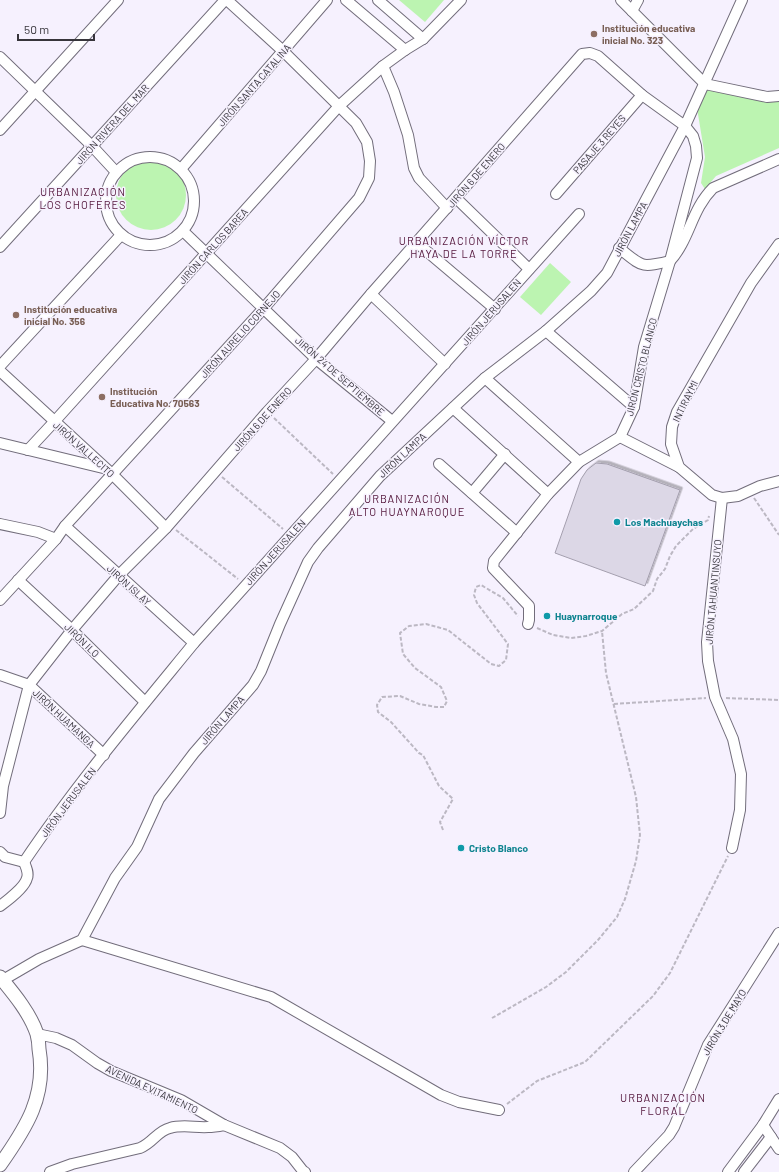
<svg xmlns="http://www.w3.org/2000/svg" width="779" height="1172" font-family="Barlow,sans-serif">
<defs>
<filter id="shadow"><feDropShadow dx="2.5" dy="-2.5" stdDeviation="0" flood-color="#0004"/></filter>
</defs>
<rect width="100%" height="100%" fill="#f6f1fe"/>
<g fill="#bcf4b1">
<polygon points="399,0 444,0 425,22"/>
<polygon points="711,89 779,99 779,148 716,176 705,189 701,183 705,157 697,108 703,91"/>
<circle cx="151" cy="195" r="35"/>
<polygon points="550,263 571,282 541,315 520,297"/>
</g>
<polygon fill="#dcd7e6" stroke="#a49fae" filter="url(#shadow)" points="596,463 607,464 680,490 645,586 555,553 581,479 587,470"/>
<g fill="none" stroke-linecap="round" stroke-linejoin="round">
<defs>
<g id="minor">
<polyline points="346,0 405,50"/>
<polyline points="378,0 423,39"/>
<polyline points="621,0 705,84 767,97 779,96"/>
<polyline points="632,11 638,0"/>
<polyline points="0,57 92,146 116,172"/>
<polyline points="383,66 394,92 408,135 414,168 419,178 447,208"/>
<polyline points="0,130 118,0"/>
<circle cx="150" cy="201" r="44"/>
<polyline points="181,169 327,0"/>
<polyline points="556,194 642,95"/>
<polyline points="456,198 529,269"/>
<polyline points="183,231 316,359 392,421"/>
<polyline points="417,243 495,309"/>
<polyline points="779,244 751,283 677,412 672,427 671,444 679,467 712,495 722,498 738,496 760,486 779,481"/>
<polyline points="0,247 225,0"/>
<path d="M619,248c24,19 21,20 51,13 20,-22 21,-51 43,-73l66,-29"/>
<polyline points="371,294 445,364"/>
<polyline points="546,331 634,407"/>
<polyline points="0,366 121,235"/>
<polyline points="0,371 112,474 166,528"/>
<polyline points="485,378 579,462"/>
<polyline points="453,408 548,494"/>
<polyline points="620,437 679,467"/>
<polyline points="0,443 103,468"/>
<polyline points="28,450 54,422 339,106 383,66 405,50 423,39 461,0"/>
<polyline points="439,464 517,533"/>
<polyline points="472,493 505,454"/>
<polyline points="722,498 707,642 708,661 715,697 733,739 741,774 740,810 732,848"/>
<polyline points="0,524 38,532 56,539"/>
<polyline points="65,526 194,643"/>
<polyline points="18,580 72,630 145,702"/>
<polyline points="0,600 56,539 65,526 264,308 359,198 369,178 370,161 367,142 356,123 283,51 227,0"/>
<polyline points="0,675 29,685 104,755"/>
<polyline points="0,813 3,786 29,685 72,630 119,575 166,528 267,412 316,359 371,294 582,54 590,53 598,56 642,95 685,126 693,136 696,146 697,158 670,261 644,347 634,407 620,437 579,462 548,494 494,561 493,568 529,606 529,620 528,624"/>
<polyline points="0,852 5,857 24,862"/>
<path d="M24,862c51,-76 111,-147 170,-219l385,-429"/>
<path d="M0,906c7,-5 25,-19 27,-28 2,-5 -1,-11 -3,-16"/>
<polyline points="82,940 271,997 441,1095 459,1102 499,1110"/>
<polyline points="3,980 39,959 82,940 115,878 137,847 159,799 194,753 253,685 261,671 280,624 308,562 318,548 380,476 485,378 546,331 591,291 607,273 685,126 742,0"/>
<polyline points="37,1034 56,1038 72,1045 97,1063 111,1071 181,1100 224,1125 280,1148 292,1157 303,1171 305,1172"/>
<polyline points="763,1125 779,1149"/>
<path d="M50,1172l22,-8 68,-16c13,-5 17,-17 30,-20 13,-4 26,0 38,-1 5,0 11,-1 16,-2"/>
<polyline points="634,1172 669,1135 674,1127 708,1045 779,933"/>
<polyline points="728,1172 763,1125 779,1099"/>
<polyline points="744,1172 771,1137"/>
</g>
<path id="major" d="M0,977c14,17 30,36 37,57 1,4 2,10 2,15 8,47 -13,79 -39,116"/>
</defs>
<use href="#minor" stroke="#726d7b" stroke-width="12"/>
<use href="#major" stroke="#726d7b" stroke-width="15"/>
<g stroke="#bcb8c3" stroke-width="2" stroke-dasharray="4 2" stroke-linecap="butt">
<polyline points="274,418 333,474"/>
<polyline points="222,477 283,529"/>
<polyline points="754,498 779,535"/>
<polyline points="176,530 238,579"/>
<polyline points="537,628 553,635 571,638 586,636 602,631 622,614 634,609 653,591 657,579 665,569 670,556 676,546 693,529 708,520 709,516"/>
<polyline points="726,698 779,700"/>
<polyline points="614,704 706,698"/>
<polyline points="443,830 440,822 453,799 439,786 423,755 419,753 391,722 378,712 377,705 382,697 400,696 419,704 436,707 444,707 447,701 441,687 415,668 403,654 400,633 409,626 426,624 448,630 491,664 499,666 506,660 508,644 477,603 474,595 476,587 481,585 503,598 518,616"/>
<polyline points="492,1018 546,987 566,972 598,940 617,917 625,899 636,861 640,835 636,797 606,673 602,631"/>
<polyline points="507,1104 537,1081 585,1062 653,996 670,973 728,856"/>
</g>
<use href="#minor" stroke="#fff" stroke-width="10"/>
<use href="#major" stroke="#fff" stroke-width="13"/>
</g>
<g fill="#8d6e63" stroke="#f6f1fe" stroke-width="1.5">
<circle cx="594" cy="34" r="4"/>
<circle cx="16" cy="315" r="4"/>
<circle cx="102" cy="397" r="4"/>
</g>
<g fill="#0f9aa8" stroke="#f6f1fe" stroke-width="1.5">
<circle cx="617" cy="522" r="4"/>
<circle cx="547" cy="616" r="4"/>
<circle cx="461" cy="848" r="4"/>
</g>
<g text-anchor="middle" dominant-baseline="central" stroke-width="3" stroke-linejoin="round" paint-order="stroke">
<g font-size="10" font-weight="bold" fill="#785e54" stroke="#f6f1fe" text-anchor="start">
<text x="602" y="28">Institución educativa<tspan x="602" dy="12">inicial No. 323</tspan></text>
<text x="24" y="309">Institución educativa<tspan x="24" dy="12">inicial No. 356</tspan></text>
<text x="110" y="391">Institución<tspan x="110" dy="12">Educativa No. 70563</tspan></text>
</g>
<g font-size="10" fill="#37353b" stroke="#f6f1fe">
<text transform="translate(254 85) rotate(-49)">JIRÓN SANTA CATALINA</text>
<text transform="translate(112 124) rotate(-48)">JIRÓN RIVERA DEL MAR</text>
<text transform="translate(599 144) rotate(-49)">PASAJE 3 REYES</text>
<text transform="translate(476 175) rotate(-49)">JIRÓN 6 DE ENERO</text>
<text transform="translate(630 229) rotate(-62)">JIRÓN LAMPA</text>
<text transform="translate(213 246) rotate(-48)">JIRÓN CARLOS BAREA</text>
<text transform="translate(491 312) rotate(-49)">JIRÓN JERUSALEN</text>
<text transform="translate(240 334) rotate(-48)">JIRÓN AURELIO CORNEJO</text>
<text transform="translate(641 367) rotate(-76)">JIRÓN CRISTO BLANCO</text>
<text transform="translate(340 376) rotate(41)">JIRÓN 24 DE SEPTIEMBRE</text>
<text transform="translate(685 401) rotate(-64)">INTIRAYMI</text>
<text transform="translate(262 419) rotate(-48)">JIRÓN 6 DE ENERO</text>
<text transform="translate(84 449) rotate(42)">JIRÓN VALLECITO</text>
<text transform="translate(402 455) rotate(-43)">JIRÓN LAMPA</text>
<text transform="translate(275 552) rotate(-48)">JIRÓN JERUSALEN</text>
<text transform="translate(129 585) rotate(42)">JIRÓN ISLAY</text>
<text transform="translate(713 592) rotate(-85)">JIRÓN TAHUANTINSUYO</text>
<text transform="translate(82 640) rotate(44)">JIRÓN ILO</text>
<text transform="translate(64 718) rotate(43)">JIRÓN HUAMANGA</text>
<text transform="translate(222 720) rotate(-49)">JIRÓN LAMPA</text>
<text transform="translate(68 802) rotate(-53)">JIRÓN JERUSALEN</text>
<text transform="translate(724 1022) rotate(-59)">JIRÓN 3 DE MAYO</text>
<text transform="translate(152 1089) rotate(25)">AVENIDA EVITAMIENTO</text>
</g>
<g font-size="10" font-weight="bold" fill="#0d838f" stroke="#f6f1fe" text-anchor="start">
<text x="625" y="522">Los Machuaychas</text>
<text x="555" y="616">Huaynarroque</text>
<text x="469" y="848">Cristo Blanco</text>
</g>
<g font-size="11" letter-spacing="1" fill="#53163b" stroke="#f6f1fe">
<text x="83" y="191">URBANIZACIÓN<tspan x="83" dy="13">LOS CHOFERES</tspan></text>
<text x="464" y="240">URBANIZACIÓN VÍCTOR<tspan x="464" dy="13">HAYA DE LA TORRE</tspan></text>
<text x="407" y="498">URBANIZACIÓN<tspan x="407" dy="13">ALTO HUAYNAROQUE</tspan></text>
<text x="663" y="1097">URBANIZACIÓN<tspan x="663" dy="13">FLORAL</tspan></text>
</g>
</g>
<path d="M18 34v6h76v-6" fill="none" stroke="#37353b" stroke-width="2"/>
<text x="24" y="34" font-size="12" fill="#37353b" stroke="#f6f1fe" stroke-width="3" paint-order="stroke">50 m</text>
</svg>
